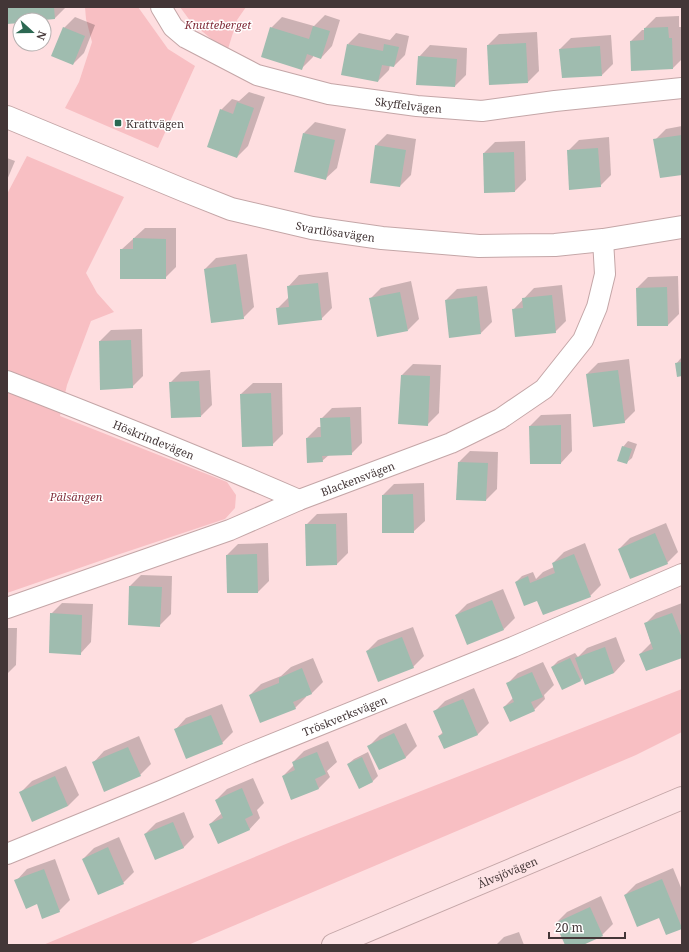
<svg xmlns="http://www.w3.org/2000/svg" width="689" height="952" font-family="'Noto Serif',serif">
<rect width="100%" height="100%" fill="#fedee0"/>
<g fill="#f8bfc3">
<polygon points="85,7 138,7 168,49 195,66 158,148 65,108 79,82 92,42 86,19"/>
<polygon points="180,7 246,7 237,20 227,52 191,22"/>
<polygon points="27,156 124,197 86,273 97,293 114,312 91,321 67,385 60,416 227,482 236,495 235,508 225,519 117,555 7,593 7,194"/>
<polygon points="682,689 682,732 636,755 188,945 43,945 293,841"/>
</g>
<g fill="#0003">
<polygon points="7,7 66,7 55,18 37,20 20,20 20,22 7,23"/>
<polygon points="325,15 340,20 332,46 321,58 313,55 313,57 302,68 271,28 282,17 314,26"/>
<polygon points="679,16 679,27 682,27 682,59 673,68 631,41 642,30 645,30 645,28 656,17"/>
<polygon points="75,17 95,25 84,53 73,64 64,28"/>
<polygon points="537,32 539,71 528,82 488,45 499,34"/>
<polygon points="359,33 390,40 396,33 409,36 405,55 394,66 390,65 389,70 378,81 348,44"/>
<polygon points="611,35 613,64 602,75 560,49 571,38"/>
<polygon points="430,45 467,48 466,75 455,86 419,57"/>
<polygon points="249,92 265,97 248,146 237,157 221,110 232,99 239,101"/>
<polygon points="315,122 346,129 337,168 325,179 304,133"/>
<polygon points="682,126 682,174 655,140 666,129"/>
<polygon points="387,134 416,139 411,175 400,186 376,145"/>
<polygon points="609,137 611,175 600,186 568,151 579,140"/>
<polygon points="525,141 526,180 515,191 484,153 495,142"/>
<polygon points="7,158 15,161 7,180"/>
<polygon points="145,228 176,228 176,267 165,278 121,250"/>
<polygon points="247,254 254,307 243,318 205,269 216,258"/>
<polygon points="328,272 332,308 321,319 277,309 288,298 288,287 299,275"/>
<polygon points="678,276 679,314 668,325 637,288 648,277"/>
<polygon points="411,281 419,319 408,330 370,299 381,288"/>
<polygon points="562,285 566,321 555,332 513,310 534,288"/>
<polygon points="487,286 492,322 481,333 446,300 457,289"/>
<polygon points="142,329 143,376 132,387 100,341 111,330"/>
<polygon points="681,358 682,358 682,375 676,364"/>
<polygon points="629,359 635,411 624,422 587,374 598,363"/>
<polygon points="413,364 441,365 439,413 427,425 402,375"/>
<polygon points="210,370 212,405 201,416 170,383 181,372"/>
<polygon points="253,383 282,383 283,434 272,445 241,394"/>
<polygon points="361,407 362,443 351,454 329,455 322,461 307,438 318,427 322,427 321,419 332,408"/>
<polygon points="571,414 572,451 561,463 530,426 541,415"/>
<polygon points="628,441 637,444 632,458 626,463 623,447"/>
<polygon points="470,451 498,452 497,489 486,500 459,462"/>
<polygon points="424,483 425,521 413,532 383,495 394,484"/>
<polygon points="347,513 348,553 337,564 306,525 317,514"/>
<polygon points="666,523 678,552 667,563 619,549 630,538"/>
<polygon points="268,543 269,581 258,592 227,555 238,544"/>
<polygon points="585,543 601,585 590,596 538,599 516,582 522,576 533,572 536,579 543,572 554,567 553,563 564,552"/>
<polygon points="141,575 172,576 171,614 160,625 130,586"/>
<polygon points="503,589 515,618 504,629 456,615 467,604"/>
<polygon points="62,603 93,604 91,642 80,654 51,614"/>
<polygon points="682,603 682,657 640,654 651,643 645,624 656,613"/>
<polygon points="413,627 424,656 413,667 367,651 378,640"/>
<polygon points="7,628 17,628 16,665 7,674"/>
<polygon points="616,637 625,661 614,673 583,678 581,680 552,667 558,661 575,653 578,657 587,648"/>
<polygon points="313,658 323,682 312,693 306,696 306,697 295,708 250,695 261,684 281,676 291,667"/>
<polygon points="543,662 554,685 544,695 545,699 534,710 504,707 513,698 507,684 518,673"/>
<polygon points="474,688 489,723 478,734 444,748 439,736 443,732 434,712 445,701"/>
<polygon points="222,704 233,732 222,743 175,730 186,718"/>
<polygon points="406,723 417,746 406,757 380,769 369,746 380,735"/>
<polygon points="139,736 151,764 140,775 93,763 104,751"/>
<polygon points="328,741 337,762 327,771 330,777 319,788 291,799 283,776 294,765 293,762 304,751"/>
<polygon points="368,752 378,776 373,781 359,787 348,764 354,759"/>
<polygon points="66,766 79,795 68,806 21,792 32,781"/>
<polygon points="253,778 264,803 257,810 260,818 249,830 210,824 222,813 216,800 227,789"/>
<polygon points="184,812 194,837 183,848 145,834 156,823"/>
<polygon points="119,837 134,872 123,883 83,859 94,848"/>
<polygon points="55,859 70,900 59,911 37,903 16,881 27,869"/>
<polygon points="673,868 682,890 682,928 659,916 625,895 636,884"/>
<polygon points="601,896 613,924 602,935 580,945 566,945 556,923 567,912"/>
<polygon points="519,932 524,945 496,945 504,937"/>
</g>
<g fill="#9fbcaf">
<polygon points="7,7 54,7 55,19 44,20 20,20 20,23 7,24"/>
<polygon points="313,26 330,31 321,59 307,54 302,70 261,57 270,27 309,39"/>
<polygon points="63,27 85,36 73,65 51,56"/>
<polygon points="668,27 669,38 672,38 673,69 631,71 630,41 644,40 644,28"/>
<polygon points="526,43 528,83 489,85 487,45"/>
<polygon points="347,44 383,51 384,44 399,47 394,67 382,65 378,82 341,75"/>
<polygon points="600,46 602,76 562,78 559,49"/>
<polygon points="418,56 457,59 455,87 416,85"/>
<polygon points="237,102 254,108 237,158 207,147 220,109 233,114"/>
<polygon points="303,133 335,140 326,180 294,172"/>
<polygon points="682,135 682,175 660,178 653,139"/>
<polygon points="375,145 406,150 400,187 370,183"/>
<polygon points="598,148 601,187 569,190 567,150"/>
<polygon points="514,152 515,192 484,193 483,153"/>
<polygon points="133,238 166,239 166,279 120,279 120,249 133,249"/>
<polygon points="236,264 244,319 211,323 204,269"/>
<polygon points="318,283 322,320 278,325 276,308 289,307 287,286"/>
<polygon points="667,287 668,326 637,326 636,288"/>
<polygon points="400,292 408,331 377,337 369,298"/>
<polygon points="552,295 556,333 515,337 512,309 523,308 522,298"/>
<polygon points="477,296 481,334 449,338 445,300"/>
<polygon points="131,340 133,388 100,390 99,341"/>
<polygon points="682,362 682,376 677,377 675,363"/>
<polygon points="618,370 625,423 593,427 586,374"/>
<polygon points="401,375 430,376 428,426 398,424"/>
<polygon points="199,381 201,417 171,418 169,382"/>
<polygon points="271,393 273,446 242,447 240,394"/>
<polygon points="350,417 352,455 322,456 323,462 307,463 306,438 321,437 320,418"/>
<polygon points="561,425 561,464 530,464 529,426"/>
<polygon points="622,446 632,449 627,464 617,461"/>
<polygon points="458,462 488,463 486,501 456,500"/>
<polygon points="413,494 414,533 382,533 382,495"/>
<polygon points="305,524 336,524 337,565 306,566"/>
<polygon points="655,533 668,564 630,579 618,549"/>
<polygon points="257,554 258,593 227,593 226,555"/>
<polygon points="574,554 591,597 543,615 537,601 524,606 515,582 528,576 530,583 555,573 552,563"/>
<polygon points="129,586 162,587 160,627 128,625"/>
<polygon points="492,600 504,630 467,645 455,615"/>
<polygon points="50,613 82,615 81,655 49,653"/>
<polygon points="672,613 682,638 682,658 646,671 639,654 653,649 644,623"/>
<polygon points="402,637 414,668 378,682 366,651"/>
<polygon points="605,647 614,673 585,685 575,658"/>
<polygon points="570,658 581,681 562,690 551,667"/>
<polygon points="302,668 312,694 293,702 296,709 260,723 249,695 279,683 279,678"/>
<polygon points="532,672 543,697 531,702 535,711 510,722 503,707 514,702 506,683"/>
<polygon points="463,699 478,735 444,749 438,736 443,734 433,711"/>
<polygon points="211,715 223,744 186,759 174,729"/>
<polygon points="394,733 406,758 379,770 367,746"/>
<polygon points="128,747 141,776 104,792 92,762"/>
<polygon points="317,752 326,774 315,779 319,789 291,800 282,776 295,770 292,762"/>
<polygon points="362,757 373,782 359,789 347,764"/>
<polygon points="55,776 68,806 32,822 19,792"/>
<polygon points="242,788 253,815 245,819 250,830 218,844 209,824 223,818 215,800"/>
<polygon points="173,822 184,848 155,860 144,834"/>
<polygon points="108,847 124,884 98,895 82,859"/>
<polygon points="44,869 60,912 42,919 37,904 26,909 14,880"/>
<polygon points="662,879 682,928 682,929 666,935 659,918 637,927 624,895"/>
<polygon points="590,907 603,936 583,945 565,945 555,923"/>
</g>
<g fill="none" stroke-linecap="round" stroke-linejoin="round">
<defs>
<g id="minor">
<path id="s1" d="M161,7l12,20 13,11 71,37 72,19 88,12 65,5 73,-10 127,-13"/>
<path id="s2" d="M7,381c98,38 196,77 292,119"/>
<path id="s3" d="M7,608l223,-78 69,-30 152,-57 49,-24 44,-30 39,-49 14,-33 8,-33 -2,-34"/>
<path id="s4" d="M7,854l154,-63 87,-37 265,-107 169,-73"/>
</g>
<g id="tertiary">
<path id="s5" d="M7,117l176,73 48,19 81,19 70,10 97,8 76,-1 48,-5 79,-13"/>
</g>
<g id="secondary">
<path id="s6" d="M333,945l349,-147"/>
</g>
</defs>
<use href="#minor" stroke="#c4a6a7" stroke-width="22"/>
<use href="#tertiary" stroke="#c4a6a7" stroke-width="24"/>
<use href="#secondary" stroke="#c4a6a7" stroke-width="24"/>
<use href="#minor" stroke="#fff" stroke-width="20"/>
<use href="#tertiary" stroke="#fff" stroke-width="22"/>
<use href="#secondary" stroke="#fde3e5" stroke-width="22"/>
</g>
<rect fill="#2c6852" stroke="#fff" stroke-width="1.5" x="114" y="119" width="8" height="8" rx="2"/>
<g text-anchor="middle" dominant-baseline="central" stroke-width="3" stroke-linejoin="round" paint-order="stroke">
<g font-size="11" font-style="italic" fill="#83303d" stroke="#fff">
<text x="218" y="24">Knutteberget</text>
<text x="76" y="496">Pälsängen</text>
</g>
<g font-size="11" fill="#433637" stroke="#fff">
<text stroke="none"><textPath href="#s1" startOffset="275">Skyffelvägen</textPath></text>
<text stroke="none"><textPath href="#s5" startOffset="349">Svartlösavägen</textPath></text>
<text stroke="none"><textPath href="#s2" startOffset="158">Höskrindevägen</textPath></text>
<text stroke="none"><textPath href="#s3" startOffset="374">Blackensvägen</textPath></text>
<text stroke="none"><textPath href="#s4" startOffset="365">Tröskverksvägen</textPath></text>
<text stroke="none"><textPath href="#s6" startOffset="189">Älvsjövägen</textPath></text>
</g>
<g font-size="11" fill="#433637" stroke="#fff" text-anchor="start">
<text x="126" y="123">Krattvägen</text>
</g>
</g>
<rect width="689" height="952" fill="none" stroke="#433637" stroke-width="16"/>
<g transform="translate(32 32) rotate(111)"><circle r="19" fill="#ffffff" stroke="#b4afaf"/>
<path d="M0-3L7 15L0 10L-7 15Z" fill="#2c6852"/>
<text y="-6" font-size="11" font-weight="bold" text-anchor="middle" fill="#433637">N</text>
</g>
<path d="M549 932v6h76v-6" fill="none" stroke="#433637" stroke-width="2"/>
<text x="555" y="932" font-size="12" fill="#433637" stroke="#ffffff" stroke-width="3" paint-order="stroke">20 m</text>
</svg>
